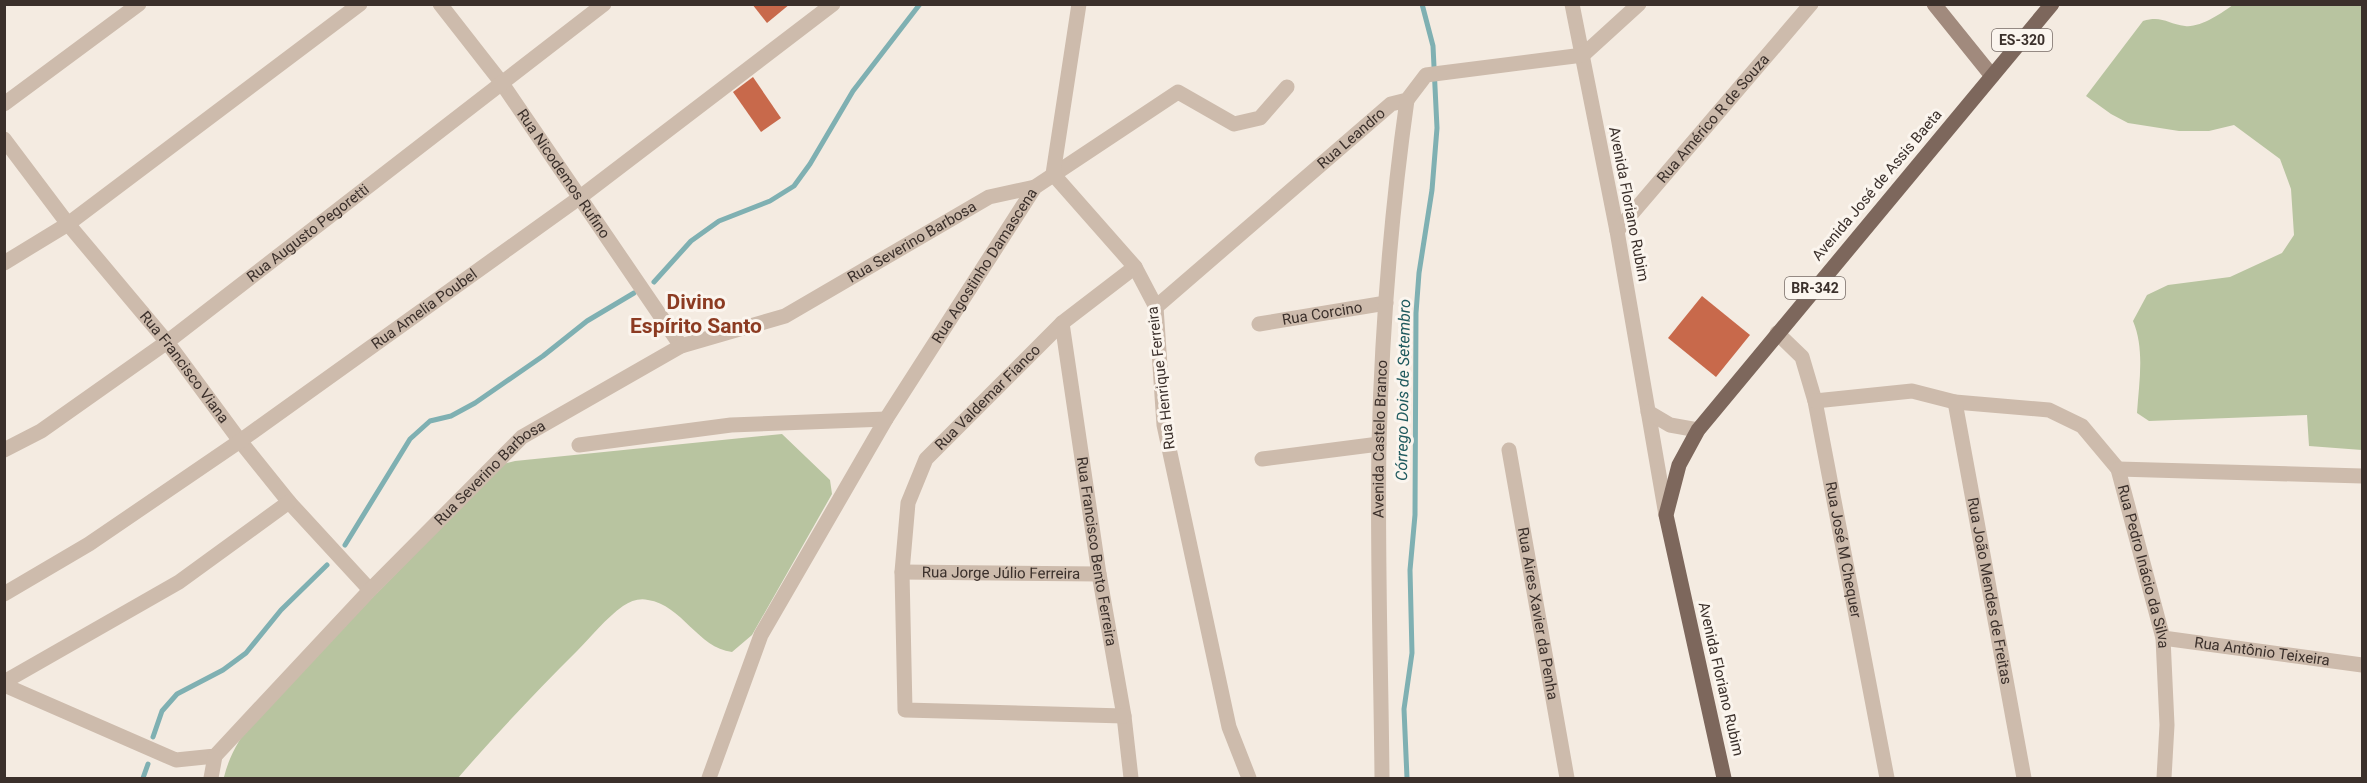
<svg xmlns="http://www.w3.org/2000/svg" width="2367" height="783" font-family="Roboto,sans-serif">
<rect width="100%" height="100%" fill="#f4ebe1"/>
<g fill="#b8c4a0">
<path d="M2234,4l128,1v445l-53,-4 -2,-31 -158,6 -12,-8c2,-30 8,-64 -4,-92l14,-26 21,-10 62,-8 52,-24 12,-18 -3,-46 -11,-30 -46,-34 -25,6h-30l-51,-8 -17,-9 -25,-18 57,-75c19,-6 25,3 42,5 15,2 37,-13 49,-22z"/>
<path d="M782,434l48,46 2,14 -80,141 -20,17c-34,-4 -50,-47 -84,-52 -9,-2 -17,1 -25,6 -17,12 -32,31 -46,45 -41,41 -81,83 -119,127l-234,-1c5,-21 16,-39 29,-57l250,-256 12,-3z"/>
</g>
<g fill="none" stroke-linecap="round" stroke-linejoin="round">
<g stroke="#7fb0b2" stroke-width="5">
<polyline points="654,282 691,241 719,221 770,201 794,186 810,164 853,91 920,4"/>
<polyline points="345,545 410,439 430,421 451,416 475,403 543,356 587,321 634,293"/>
<polyline points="153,737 162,711 177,694 223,670 246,653 281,610 327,565"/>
<polyline points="143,778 148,764"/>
<polyline points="1407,778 1404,709 1412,653 1410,570 1415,515 1416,313 1419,273 1432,190 1437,128 1433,46 1422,4"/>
</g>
</g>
<g fill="#c8694b">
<polygon points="752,4 790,4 767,23"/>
<polygon points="753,77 781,118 761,132 733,92"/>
<polygon points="1702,296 1750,335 1716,377 1668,338"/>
</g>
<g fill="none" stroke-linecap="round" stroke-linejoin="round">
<g stroke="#cdbbac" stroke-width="15">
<path id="s1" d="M440,4l61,78 180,264"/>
<polyline points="1572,4 1617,231 1666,515"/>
<polyline points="4,104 139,4"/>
<path id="s2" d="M4,139l64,85 99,118 73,99 49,61 81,88"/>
<path id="s3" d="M1617,231l194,-227"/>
<polyline points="4,263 68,224 360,4"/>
<path id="s4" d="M1156,307l235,-203 16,-4 19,-25 157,-20 56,-51"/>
<path id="s5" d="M1062,323l37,251 25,142 7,62"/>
<path id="s6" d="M1259,324l127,-21"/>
<path id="s7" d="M1777,333l25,24 13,44 72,377"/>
<path id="s8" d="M1815,401l97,-10 43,11 94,8 33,16 36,43 45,169 4,87 -3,53"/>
<path id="s9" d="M1955,402l69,376"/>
<polyline points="1648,412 1670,425 1698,430"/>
<polyline points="579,445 731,425 886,419"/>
<path id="s10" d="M4,450l37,-19 126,-89 437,-338"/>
<path id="s11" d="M1509,450l58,328"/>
<polyline points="1262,459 1379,444"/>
<polyline points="2118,469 2362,476"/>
<path id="s12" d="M902,572l197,2"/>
<path id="s13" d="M4,594l85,-50 151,-103 339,-243 254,-194"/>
<path id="s14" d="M2163,638l199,27"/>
<polyline points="4,682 179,582 289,502"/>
<path id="s15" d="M4,685l172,75 39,-4 155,-166 152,-153 159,-91 104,-30 204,-119 46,-10"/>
<path id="s16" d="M1124,716l-219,-6 -3,-138 6,-69 18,-44 136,-136 73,-56"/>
<polyline points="211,778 215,756"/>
<path id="s17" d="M709,778l52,-143 125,-216 149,-232 143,-95 56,32 26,-6 27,-31"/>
<path id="s18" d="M1382,778c-1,-111 -5,-223 -3,-335 3,-114 12,-230 28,-343"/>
</g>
<polyline stroke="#cdbbac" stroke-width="15" points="1079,4 1053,174 1135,267 1156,307 1164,425 1229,727 1249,778"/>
<polyline stroke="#a18a7d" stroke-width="15" points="1934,4 1992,76"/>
<polyline stroke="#7d675c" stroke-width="15" points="1724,778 1666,515 1679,465 1698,430 2052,4"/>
</g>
<g text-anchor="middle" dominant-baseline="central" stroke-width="6" stroke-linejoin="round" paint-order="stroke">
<g fill="#fbf5ee" stroke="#756b66" stroke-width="1.5">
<rect x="1992" y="29" width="60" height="22" rx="4.5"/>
<rect x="1785" y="277" width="60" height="22" rx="4.5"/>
</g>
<g font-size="14" font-weight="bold" fill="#3b302b">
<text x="2022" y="40">ES-320</text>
<text x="1815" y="288">BR-342</text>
</g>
<g font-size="15" fill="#3b302b" stroke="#fbf5ee">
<text stroke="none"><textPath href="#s3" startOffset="148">Rua Américo R de Souza</textPath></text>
<text stroke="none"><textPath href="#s4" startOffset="258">Rua Leandro</textPath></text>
<text stroke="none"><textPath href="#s1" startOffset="210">Rua Nicodemos Rufino</textPath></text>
<text transform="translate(1877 185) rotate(-50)">Avenida José de Assis Baeta</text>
<text transform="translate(1629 204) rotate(79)">Avenida Floriano Rubim</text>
<text stroke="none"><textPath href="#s10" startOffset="374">Rua Augusto Pegoretti</textPath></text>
<text stroke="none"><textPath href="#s15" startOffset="1108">Rua Severino Barbosa</textPath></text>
<text stroke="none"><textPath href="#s17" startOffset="584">Rua Agostinho Damascena</textPath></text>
<text stroke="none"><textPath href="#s13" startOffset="508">Rua Amelia Poubel</textPath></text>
<text stroke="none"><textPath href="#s6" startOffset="64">Rua Corcino</textPath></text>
<text stroke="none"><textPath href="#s2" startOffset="291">Rua Francisco Viana</textPath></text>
<text transform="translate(1161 378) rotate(-97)">Rua Henrique Ferreira</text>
<text stroke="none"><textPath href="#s16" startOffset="561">Rua Valdemar Fianco</textPath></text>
<text stroke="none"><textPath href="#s18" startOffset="339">Avenida Castelo Branco</textPath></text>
<text stroke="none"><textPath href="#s15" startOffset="622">Rua Severino Barbosa</textPath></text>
<text stroke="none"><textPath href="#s7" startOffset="232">Rua José M Chequer</textPath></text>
<text stroke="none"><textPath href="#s5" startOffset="231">Rua Francisco Bento Ferreira</textPath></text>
<text stroke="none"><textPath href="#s8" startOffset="430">Rua Pedro Inácio da Silva</textPath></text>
<text stroke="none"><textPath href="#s12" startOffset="99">Rua Jorge Júlio Ferreira</textPath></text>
<text stroke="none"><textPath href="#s9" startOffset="192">Rua João Mendes de Freitas</textPath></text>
<text stroke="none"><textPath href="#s11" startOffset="166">Rua Aires Xavier da Penha</textPath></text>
<text stroke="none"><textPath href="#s14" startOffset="100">Rua Antônio Teixeira</textPath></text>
<text transform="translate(1721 679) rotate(77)">Avenida Floriano Rubim</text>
</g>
<g font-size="16" font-style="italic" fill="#1f5a5e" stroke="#fbf5ee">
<text transform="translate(1403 390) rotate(-89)">Córrego Dois de Setembro</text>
</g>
<g font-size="21" font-weight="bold" fill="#8c3b22" stroke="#fbf5ee">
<text x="696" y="302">Divino<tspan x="696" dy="24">Espírito Santo</tspan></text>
</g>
</g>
<rect width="2367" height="783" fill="none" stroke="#3b302b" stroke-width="12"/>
</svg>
